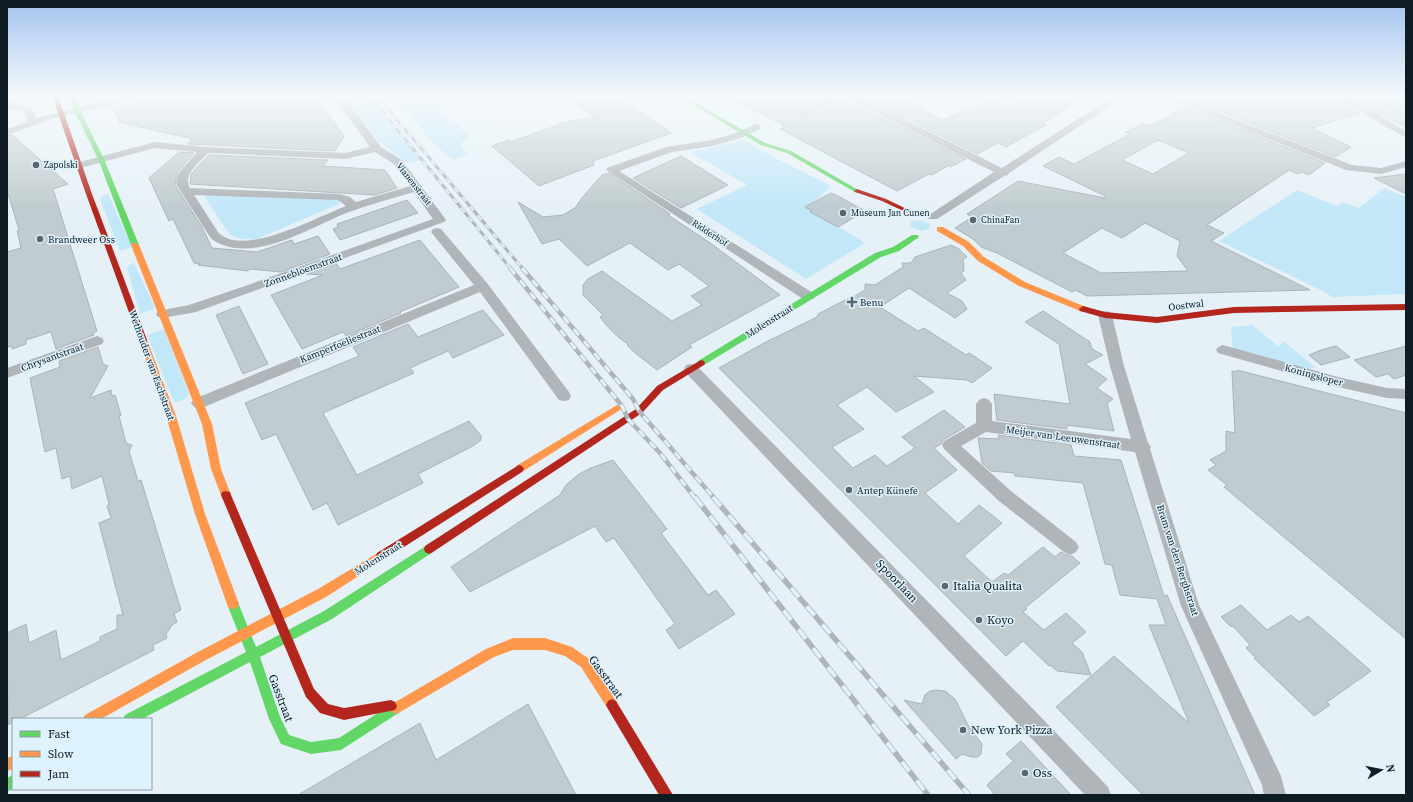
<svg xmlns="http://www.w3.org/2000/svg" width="1413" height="802" font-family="'Source Serif 4',serif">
<rect width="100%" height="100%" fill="#e6f1f7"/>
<g fill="#c2e7f9">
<polygon points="343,96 369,96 422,160 408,163 379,142"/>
<polygon points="393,96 424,96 470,136 461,143 461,147 468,154 453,160 436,146"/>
<polygon points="744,140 777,159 831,186 808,208 865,243 806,279 697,209 747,185 690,152"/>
<polygon points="1384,188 1406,197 1406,294 1332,297 1323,291 1219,241 1297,190 1336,206 1343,202 1359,208"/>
<polygon points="108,194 132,247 120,251 100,198"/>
<path d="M209,195l129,4 3,4 -84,36c-9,1 -18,0 -27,-4l-26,-39z"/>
<polygon points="920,220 930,224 929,229 922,231 911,227 910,224 912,221"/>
<polygon points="134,263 155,308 140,314 127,267"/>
<polygon points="1252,325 1279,347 1283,341 1315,367 1306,371 1233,350 1231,327"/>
<polygon points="164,329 189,394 182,401 174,402 147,335"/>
</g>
<g fill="#c0cccf" stroke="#a8b4b7" fill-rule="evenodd">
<polygon points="167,96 315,96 344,136 335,151 188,144 192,139 119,122 113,109"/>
<polygon points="565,96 616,96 671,133 593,161 594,165 539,186 492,146 508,140 510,142 556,126 560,123 594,117"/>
<polygon points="724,96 833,96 800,108 797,111 803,115 848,101 966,159 950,167 949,165 932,175 929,174 897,191 780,129 783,128 784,125"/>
<polygon points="861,96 924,96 908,103 943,120 973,107 976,109 991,101 1006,107 1027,96 1086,96 1043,123 1046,125 1006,147 998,143 977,154"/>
<polygon points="1207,96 1332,96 1360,113 1312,128 1351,147 1335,157 1196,102"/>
<polygon points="1348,96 1406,96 1406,127 1377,112"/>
<path d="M1186,107l139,56 -16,12 -7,-3 -4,2 -9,-4 -82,55 17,8 -13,8 99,49 -223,6 -12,-6 -3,2 -75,-39 -16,-6 -8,-8 -18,-11 17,-11 -5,-3 51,-33 87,17v-2l-62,-30 16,-9 15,7 56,-30 -4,-2 17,-8 5,2 6,-2zM1158,140l31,13 -36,21 -31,-14zM1145,223l35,18 -3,15 11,15 -87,2 -38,-20 39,-25 20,10z"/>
<polygon points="12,135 68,184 53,189 97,331 93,333 94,335 56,349 51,332 26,340 26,344 12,349 12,346 7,347 7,252 21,248 17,231 19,230 7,190 7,136"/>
<polygon points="179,152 194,153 177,173 175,185 202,227 212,248 257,252 292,240 294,244 318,236 330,254 281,272 250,269 248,271 198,265 200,264 194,263 173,219 169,221 149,178"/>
<polygon points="209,155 328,160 323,166 385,170 397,188 375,195 190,184 191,174"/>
<polygon points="681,156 728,185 681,208 633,178"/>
<polygon points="609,173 670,214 668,215 709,242 780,295 689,345 692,347 657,370 634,352 627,345 628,344 618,337 607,326 600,317 603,315 583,295 583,285 588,279 602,271 672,321 702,305 691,296 709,286 679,264 668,270 630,243 587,266 559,239 542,244 518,202 543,217 563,215 575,208 582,198 602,175"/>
<polygon points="1406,174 1406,194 1374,178"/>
<polygon points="831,193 838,196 865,211 838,227 810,212 812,211 805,207"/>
<polygon points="407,200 418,213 340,240 333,229 338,227 337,224"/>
<polygon points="420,240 459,287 400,312 401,313 346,336 343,332 302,349 271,295 323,275 306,274 336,263 340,269"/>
<polygon points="951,245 959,249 967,257 963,259 964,271 961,273 966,280 947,293 962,301 967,309 955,318 909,288 880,307 918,331 924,328 966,355 969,353 992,368 972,383 967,380 914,376 934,392 896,412 867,387 837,405 864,429 832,447 853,468 875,455 887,466 915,448 902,437 944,410 965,427 943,440 941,444 934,448 957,470 925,493 958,524 979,505 1002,523 964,556 992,582 1004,573 1008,575 1043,547 1055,557 1061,552 1069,556 1072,556 1080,563 1025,608 1027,609 1023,612 1044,630 1066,613 1086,632 1072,643 1082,652 1091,675 1057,671 1050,665 1049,666 1023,641 1006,656 719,368 764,343 817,317 818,314 847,299 850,299 865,290 865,284 875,285 903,267 902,263 911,263 915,257"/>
<polygon points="239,306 268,364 243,374 216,315"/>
<polygon points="483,310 504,335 453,358 448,351 410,368 414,373 323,413 357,475 469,421 482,437 480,438 481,440 473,446 418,474 423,483 338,525 327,503 313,510 276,434 262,440 245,403 359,356 353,347 408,324 418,337"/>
<polygon points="1043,311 1090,342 1092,349 1103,355 1085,364 1107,379 1097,388 1113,399 1107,403 1114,431 1067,425 1067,429 997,420 994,394 1070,404 1059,344 1025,322"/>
<polygon points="1336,346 1350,357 1321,365 1309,355 1321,350"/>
<polygon points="1406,346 1406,375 1394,379 1388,374 1376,377 1354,360"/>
<polygon points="98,347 103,364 108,366 90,398 111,390 112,396 115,395 121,415 119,416 126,443 132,445 129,451 138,481 141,480 181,610 174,614 177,622 172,625 166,634 167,638 153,645 154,650 20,719 13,719 13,722 8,725 7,633 26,624 29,643 56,630 61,660 100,641 100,637 117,629 117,615 123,615 99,523 111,518 107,506 109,504 102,476 72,489 70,476 62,479 56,448 45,452 30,378 60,367 59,361"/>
<polygon points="1237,370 1406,413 1406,639 1224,487 1227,485 1208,470 1216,465 1210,460 1226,451 1226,431 1235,433 1232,371 1237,372"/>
<polygon points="998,435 1071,445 1074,456 1121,460 1164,596 1167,595 1255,795 1143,795 1056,707 1114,656 1189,723 1149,625 1166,625 1157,599 1120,595 1112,565 1105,564 1083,483 1015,476 1014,473 991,471 982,463 978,438 999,439"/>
<polygon points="613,460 667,529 661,533 708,595 716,590 735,614 679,649 666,630 675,624 614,538 606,542 595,526 470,592 451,567 560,495 566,485 579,474 591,468"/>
<polygon points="1241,605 1267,630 1291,615 1299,622 1308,616 1371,671 1327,702 1330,705 1314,716 1254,658 1255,657 1246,648 1250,645 1234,627 1230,626 1221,617"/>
<polygon points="936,690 945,691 955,699 969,727 982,744 981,754 978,757 972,757 962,754 956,759 904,700 922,704 925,695 930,691"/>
<polygon points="528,704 576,795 298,795 420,723 436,760"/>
<polygon points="1021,741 1071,795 995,795 987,785 1013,761 1006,754"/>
</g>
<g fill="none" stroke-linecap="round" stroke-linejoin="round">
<polyline stroke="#c6d1d7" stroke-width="11" stroke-dasharray="11 5.5" stroke-linecap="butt" points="1369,113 1406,102"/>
<g fill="#b0b5ba" fill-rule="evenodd">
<polygon points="124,96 142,96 140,98 52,119 7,135 7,129 27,122 24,111 7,108 7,102 31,107 36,118"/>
<path d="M333,96h10l38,51 21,13 44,60 -2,2 -248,90 -33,6 -5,-1 -2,-3 2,-3 31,-6 59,-20 185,-66 -19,-27c-24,7 -47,13 -70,22 -34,14 -84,45 -121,31 -5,-2 -10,-4 -13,-8l-34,-53 2,-10 19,-22 -42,-4 -75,20 -4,-1 -1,-2 1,-2 79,-21 50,5 140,6 25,-6zM375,152l19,12 16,22 -54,16 -6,-5 -11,-3 -149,-6c-8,-13 10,-26 18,-35l137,6zM194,195l144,5 8,6c-27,10 -104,53 -128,26z"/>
<polygon points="838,96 857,96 1002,168 1113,96 1125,96 1009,173 1008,175 1004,176 937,219 929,219 927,217 929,215 994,172 848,99 803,114 798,111 800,109"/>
<polygon points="1162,96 1176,96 1352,165 1381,168 1406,161 1406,167 1381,174 1346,170"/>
<polygon points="1333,96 1345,96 1406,131 1406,138"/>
<polygon points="756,124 760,125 761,127 760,129 741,138 712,146 672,152 619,171 813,293 815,296 813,299 808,300 803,299 606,170 607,168 666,147 711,140 733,134"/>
<polygon points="437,228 441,229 487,283 569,392 571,396 569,400 564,401 559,400 480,292 204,407 199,409 194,407 191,403 194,399 474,285 431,232 433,229"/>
<polygon points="1105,311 1110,312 1112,315 1124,366 1148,443 1151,447 1150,449 1199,605 1281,776 1286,795 1264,795 1262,785 1181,606 1135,452 986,432 961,446 1011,491 1076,542 1079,547 1076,552 1070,555 1064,552 999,501 944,449 942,445 944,441 976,423 976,404 979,400 984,398 989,400 992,404 992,421 1131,439 1110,366 1098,315 1100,312"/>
<polygon points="97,336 102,338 104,341 102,344 7,378 7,368"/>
<polygon points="1223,345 1338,377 1387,388 1406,389 1406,399 1387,398 1338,387 1218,353 1216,350 1218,347"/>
<polygon points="691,364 696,365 1036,712 1108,787 1111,795 1085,795 686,373 684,369 686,365"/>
</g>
<g fill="#63d668" fill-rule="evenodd">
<polygon points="70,96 76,96 80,110 104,159 139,245 138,247 135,247 131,245 98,159 74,110"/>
<polygon points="678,96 685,96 765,143 791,151 860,191 857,193 855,192 787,153 761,145"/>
<polygon points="912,235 918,235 919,237 899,251 881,257 704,365 698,365 697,363 698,361 875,253 893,247"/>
<polygon points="429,544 433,546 434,549 433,552 332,619 260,657 280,717 289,735 311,742 339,738 392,704 396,702 400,704 402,708 400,712 341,750 311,754 281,744 269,719 250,662 142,719 123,719 125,715 246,652 227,604 229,600 233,599 237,600 256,647 324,611"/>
<polygon points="13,775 13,789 7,792 7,778"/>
</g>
<g fill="#ff974d" fill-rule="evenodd">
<polygon points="937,227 943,227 969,242 984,257 1025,282 1086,307 1087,309 1083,312 1080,311 1019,286 978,261 963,246 937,231"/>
<polygon points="132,243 135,243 139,245 212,424 221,469 231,495 230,498 226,499 222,498 221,495 211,469 202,424 131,245"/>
<polygon points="143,337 147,340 176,416 205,514 239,604 237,608 233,609 229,608 227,604 195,514 166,416 139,340"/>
<polygon points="617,405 620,406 622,408 620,410 522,472 519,473 516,472 514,469 516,466"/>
<polygon points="381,551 385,553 386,556 385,559 326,597 204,661 101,719 83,719 85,715 196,653 318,589"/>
<polygon points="513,638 545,638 572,647 589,659 616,701 618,705 616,709 612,711 608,709 581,667 565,656 545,650 513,650 494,657 400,712 396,714 392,712 390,708 392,704 486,649"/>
<polygon points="13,756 13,769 7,771 7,758"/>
</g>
<g fill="#b3261e" fill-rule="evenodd">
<polygon points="52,96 58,96 92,194 147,340 146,342 143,343 139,340 86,194"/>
<polygon points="857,189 886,199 917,214 914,216 912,215 882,201 855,192 854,191"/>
<polygon points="1406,304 1406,310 1234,313 1157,323 1105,318 1080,311 1079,309 1083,306 1105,312 1157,317 1234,307"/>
<polygon points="701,360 704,361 705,363 704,365 663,390 642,413 433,552 429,554 425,552 424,549 425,546 636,409 657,386"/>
<polygon points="519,465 522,466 524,469 522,472 385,559 381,561 377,559 376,556 377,553"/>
<polygon points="226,491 230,492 231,495 314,689 328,704 344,708 391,700 395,702 397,706 395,710 344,720 320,713 306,697 221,495 222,492"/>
<polygon points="612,699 616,701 673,795 659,795 608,709 606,705 608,701"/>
</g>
<defs>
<g id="rail-far2">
<polyline points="370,96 511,269"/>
<polyline points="377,96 523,269"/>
</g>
<g id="rail-far1">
<polyline points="510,268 622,406 628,419 660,453 695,498"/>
<polyline points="522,268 633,399 639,411 714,498"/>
</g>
<g id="rail">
<polyline points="695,497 928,795"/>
<polyline points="713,497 969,795"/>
</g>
</defs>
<use href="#rail-far2" stroke="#afb6bb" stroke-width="3"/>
<use href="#rail-far1" stroke="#afb6bb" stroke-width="4.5"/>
<use href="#rail" stroke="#afb6bb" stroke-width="5.5"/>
<use href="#rail-far2" stroke="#dff3fe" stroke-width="2" stroke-dasharray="6" stroke-linecap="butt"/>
<use href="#rail-far1" stroke="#dff3fe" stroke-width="3" stroke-dasharray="8" stroke-linecap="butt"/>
<use href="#rail" stroke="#dff3fe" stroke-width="4" stroke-dasharray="12" stroke-linecap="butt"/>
</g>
<linearGradient id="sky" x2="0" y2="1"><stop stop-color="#a4c3f0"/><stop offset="0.46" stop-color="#f4f9fb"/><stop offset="1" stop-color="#f4f9fb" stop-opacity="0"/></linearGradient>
<rect width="1413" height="209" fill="url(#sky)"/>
<g fill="#5a666d" stroke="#dff3fe" stroke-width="1.5">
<circle cx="36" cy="165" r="4"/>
<circle cx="843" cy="213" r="4"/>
<circle cx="973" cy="220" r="4"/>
<circle cx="40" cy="239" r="4"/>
<path d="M850 296h4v4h4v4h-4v4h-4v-4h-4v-4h4z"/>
<circle cx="849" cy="490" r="4"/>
<circle cx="945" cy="586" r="4"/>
<circle cx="979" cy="620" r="4"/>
<circle cx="963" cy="730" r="4"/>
<circle cx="1025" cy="773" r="4"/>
</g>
<g text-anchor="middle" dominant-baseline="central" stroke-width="3" stroke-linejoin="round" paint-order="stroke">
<g font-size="9" fill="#0f1b22" stroke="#dff3fe" text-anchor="start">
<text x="44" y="165">Zapolski</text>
<text x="851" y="213">Museum Jan Cunen</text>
<text x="981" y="220">ChinaFan</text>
</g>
<g font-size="9" fill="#0f1b22" stroke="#dff3fe">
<text transform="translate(414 184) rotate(52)">Vianenstraat</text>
<text transform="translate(710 233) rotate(33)">Ridderhof</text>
</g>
<g font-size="10" fill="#0f1b22" stroke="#dff3fe" text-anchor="start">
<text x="48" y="239">Brandweer Oss</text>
<text x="860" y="302">Benu</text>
<text x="857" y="490">Antep Künefe</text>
</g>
<g font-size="10" fill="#0f1b22" stroke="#dff3fe">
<text transform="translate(303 270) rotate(-20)">Zonnebloemstraat</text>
<text transform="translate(1186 305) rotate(-7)">Oostwal</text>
<text transform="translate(769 321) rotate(-32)">Molenstraat</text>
<text transform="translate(340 344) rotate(-22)">Kamperfoeliestraat</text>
<text transform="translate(52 357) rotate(-20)">Chrysantstraat</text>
<text transform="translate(152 365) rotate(70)">Wethouder van Eschstraat</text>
<text transform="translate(1314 375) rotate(15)">Koningsloper</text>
<text transform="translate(1063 437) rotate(8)">Meijer van Leeuwenstraat</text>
<text transform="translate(378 558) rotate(-32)">Molenstraat</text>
<text transform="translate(1178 560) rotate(72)">Bram van den Berghstraat</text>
</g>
<g font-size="12" fill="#0f1b22" stroke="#dff3fe">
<text transform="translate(897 581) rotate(46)">Spoorlaan</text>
<text transform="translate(606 677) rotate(54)">Gasstraat</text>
<text transform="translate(281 698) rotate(69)">Gasstraat</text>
</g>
<g font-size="12" fill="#0f1b22" stroke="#dff3fe" text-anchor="start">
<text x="953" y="586">Italia Qualita</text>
<text x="987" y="620">Koyo</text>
<text x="971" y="730">New York Pizza</text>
<text x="1033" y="773">Oss</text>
</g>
</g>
<rect width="1413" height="802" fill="none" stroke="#0f1b22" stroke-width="16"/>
<rect x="12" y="718" width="140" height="72" fill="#dff3fe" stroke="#8c9da6"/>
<rect x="20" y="731" width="20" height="6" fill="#63d668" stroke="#8c9da6"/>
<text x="48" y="738" font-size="12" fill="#0f1b22">Fast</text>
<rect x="20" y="751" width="20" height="6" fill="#ff974d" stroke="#8c9da6"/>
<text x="48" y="758" font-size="12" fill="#0f1b22">Slow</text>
<rect x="20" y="771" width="20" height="6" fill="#b3261e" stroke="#8c9da6"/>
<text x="48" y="778" font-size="12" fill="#0f1b22">Jam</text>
<g transform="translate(1381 770) rotate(80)" stroke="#dff3fe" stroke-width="3" paint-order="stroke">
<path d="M0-3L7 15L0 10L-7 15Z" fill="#0f1b22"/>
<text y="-6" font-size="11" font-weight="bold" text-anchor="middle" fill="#0f1b22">N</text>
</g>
</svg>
